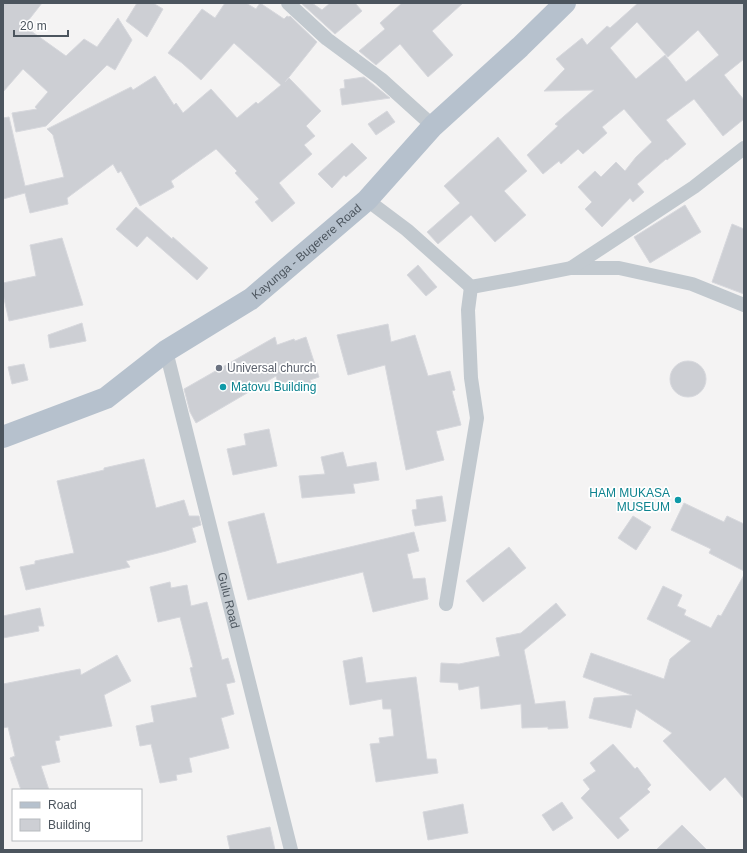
<svg xmlns="http://www.w3.org/2000/svg" width="747" height="853" font-family="Arial,sans-serif">
<rect width="100%" height="100%" fill="#f4f3f3"/>
<g fill="#cdcfd4" stroke="#d7d8dd" fill-rule="evenodd">
<polygon points="3,3 42,3 24,26 66,56 84,39 97,47 118,18 132,40 115,70 107,65 46,126 16,132 12,113 37,109 35,107 48,92 23,69 3,92"/>
<polygon points="137,3 153,3 163,9 147,37 126,21"/>
<polygon points="225,3 246,3 256,9 260,3 284,19 287,16 289,17 290,16 317,42 285,82 289,78 321,111 306,126 315,136 304,145 312,154 279,183 295,203 272,222 255,202 259,199 235,173 237,171 216,149 171,181 174,187 140,206 121,171 118,173 113,164 67,198 68,204 30,213 25,193 3,199 3,118 9,117 25,186 64,177 53,135 47,129 131,87 133,90 155,76 174,105 176,103 183,113 211,89 237,118 256,102 258,104 281,85 234,43 201,80 182,63 168,53 202,9 215,18"/>
<polygon points="301,3 312,3 322,10 330,3 355,3 362,11 335,34"/>
<polygon points="402,3 463,3 432,31 453,55 428,77 400,44 376,65 359,51 385,29 380,23"/>
<path d="M638,3h106v56l-20,16 20,25v19l-21,17 -29,-37 -28,21 20,24 -19,16 -1,-1 -29,25 7,8 -11,10 -3,-4 -28,29 -17,-18 7,-7 -14,-15 17,-16 6,6 15,-15 9,9 11,-14 16,-15 -28,-33 -22,18 5,6 -24,21 -5,-5 -17,15 -2,-3 -16,13 -16,-19 31,-29 -3,-2 39,-34 -50,1 21,-22 -9,-10 26,-21 5,7 20,-19 3,2zM637,22l31,35 30,-27 21,25 -33,27 -21,-27 -29,24 -26,-31z"/>
<polygon points="364,77 390,98 342,105 340,89 345,88 344,80"/>
<polygon points="387,111 395,122 376,135 368,124"/>
<polygon points="498,137 527,171 504,191 526,215 495,242 471,215 438,244 427,232 460,203 444,186"/>
<polygon points="352,143 367,158 346,177 344,175 332,188 318,174"/>
<polygon points="685,205 701,232 650,263 634,237"/>
<polygon points="136,207 172,239 173,237 208,268 197,280 147,236 137,247 116,229"/>
<polygon points="732,224 744,229 744,294 712,282"/>
<polygon points="62,238 83,305 9,321 3,294 3,283 36,276 30,245"/>
<polygon points="418,265 437,287 426,296 407,275"/>
<polygon points="82,323 86,341 50,348 48,335"/>
<polygon points="388,324 391,342 415,335 428,376 450,371 455,390 452,391 461,425 436,431 444,460 406,470 385,365 348,375 337,335"/>
<polygon points="275,337 277,345 294,339 295,341 306,337 319,377 310,380 312,384 292,390 291,387 280,390 276,376 196,423 190,412 184,389"/>
<circle cx="688" cy="379" r="18"/>
<polygon points="24,364 28,380 12,384 8,367"/>
<polygon points="269,429 277,466 233,475 227,449 246,445 244,434"/>
<polygon points="343,452 347,467 376,462 379,480 353,484 355,493 302,498 299,476 325,474 321,457"/>
<polygon points="144,459 156,508 184,500 189,516 199,516 201,525 192,528 196,542 166,551 126,561 130,567 26,590 20,567 35,564 35,561 74,553 57,481 104,470 104,468"/>
<polygon points="442,496 446,521 415,526 412,510 417,509 416,500"/>
<polygon points="684,503 724,522 727,516 744,524 744,571 709,553 711,549 671,530"/>
<polygon points="264,513 277,564 414,532 419,551 407,554 413,579 425,578 428,599 373,612 363,572 248,600 228,522"/>
<polygon points="633,516 651,527 636,550 618,538"/>
<polygon points="509,547 526,568 483,602 466,581"/>
<polygon points="744,575 744,799 725,777 710,791 663,741 672,733 636,709 631,728 589,718 594,698 632,695 583,677 591,653 664,679 670,659 691,641 647,619 663,586 682,595 677,606 686,610 684,615 711,628 718,615 721,616"/>
<polygon points="170,582 171,588 187,585 191,606 207,602 222,660 228,658 235,682 226,684 234,714 221,718 229,748 189,758 192,772 176,775 177,780 160,783 151,744 140,746 136,726 154,722 151,706 197,697 190,668 193,667 180,617 158,622 150,587"/>
<polygon points="556,603 566,615 524,650 535,704 565,701 568,728 548,729 548,727 522,728 521,704 481,709 479,686 459,690 458,683 440,682 441,663 459,664 500,656 496,638 521,633"/>
<polygon points="40,608 44,626 38,626 39,631 3,638 3,616"/>
<polygon points="117,655 131,681 104,695 112,726 59,736 60,740 55,741 60,762 41,766 49,790 21,790 10,758 15,756 8,727 3,728 3,684 80,669 81,675"/>
<polygon points="362,657 366,683 416,677 427,759 436,759 438,773 376,782 370,744 380,743 379,738 394,736 391,709 383,709 382,699 350,705 343,661"/>
<polygon points="613,744 635,769 637,767 651,785 647,789 650,792 619,818 629,830 618,839 581,798 590,789 583,780 596,771 590,763"/>
<polygon points="562,802 573,818 553,831 542,815"/>
<polygon points="463,804 468,833 428,840 423,812"/>
<polygon points="682,825 707,850 656,850"/>
<polygon points="270,827 275,850 230,850 227,836"/>
</g>
<g fill="none" stroke-linecap="round" stroke-linejoin="round">
<g stroke="#c2c9cf" stroke-width="14">
<polyline points="288,3 327,39 381,79 433,126"/>
<polyline points="367,200 407,230 471,287 515,279 571,268 619,268 692,284 744,305"/>
<polyline points="571,268 694,187 744,148"/>
<path id="s1" d="M166,351l125,499"/>
<polyline points="446,604 477,418 471,378 468,310 471,287"/>
</g>
<path stroke="#b6c1cd" stroke-width="22" id="s2" d="M3,437l103,-39 60,-47 85,-52 116,-99 66,-74 87,-79 45,-44"/>
</g>
<circle fill="#6b7280" stroke="#fff" stroke-width="1.5" cx="219" cy="368" r="4"/>
<g fill="#0f9aa8" stroke="#fff" stroke-width="1.5">
<circle cx="223" cy="387" r="4"/>
<circle cx="678" cy="500" r="4"/>
</g>
<g text-anchor="middle" dominant-baseline="central" stroke-width="3.5" stroke-linejoin="round" paint-order="stroke">
<g font-size="12" fill="#4c555e" stroke="#fff">
<text stroke="none"><textPath href="#s2" startOffset="359">Kayunga - Bugerere Road</textPath></text>
<text stroke="none"><textPath href="#s1" startOffset="257">Gulu Road</textPath></text>
</g>
<g font-size="12" fill="#5b616d" stroke="#fff" text-anchor="start">
<text x="227" y="368">Universal church</text>
</g>
<g font-size="12" fill="#0d838f" stroke="#fff" text-anchor="start">
<text x="231" y="387">Matovu Building</text>
<text x="670" y="493" text-anchor="end">HAM MUKASA<tspan x="670" dy="14">MUSEUM</tspan></text>
</g>
</g>
<rect width="747" height="853" fill="none" stroke="#4c555e" stroke-width="8"/>
<rect x="12" y="789" width="130" height="52" fill="#ffffff" stroke="#b7bbbf"/>
<rect x="20" y="802" width="20" height="6" fill="#b6c1cd" stroke="#b7bbbf"/>
<text x="48" y="809" font-size="12" fill="#4c555e">Road</text>
<rect x="20" y="819" width="20" height="12" fill="#cdcfd4" stroke="#b7bbbf"/>
<text x="48" y="829" font-size="12" fill="#4c555e">Building</text>
<path d="M14 30v6h54v-6" fill="none" stroke="#4c555e" stroke-width="2"/>
<text x="20" y="30" font-size="12" fill="#4c555e" stroke="#ffffff" stroke-width="3" paint-order="stroke">20 m</text>
</svg>
